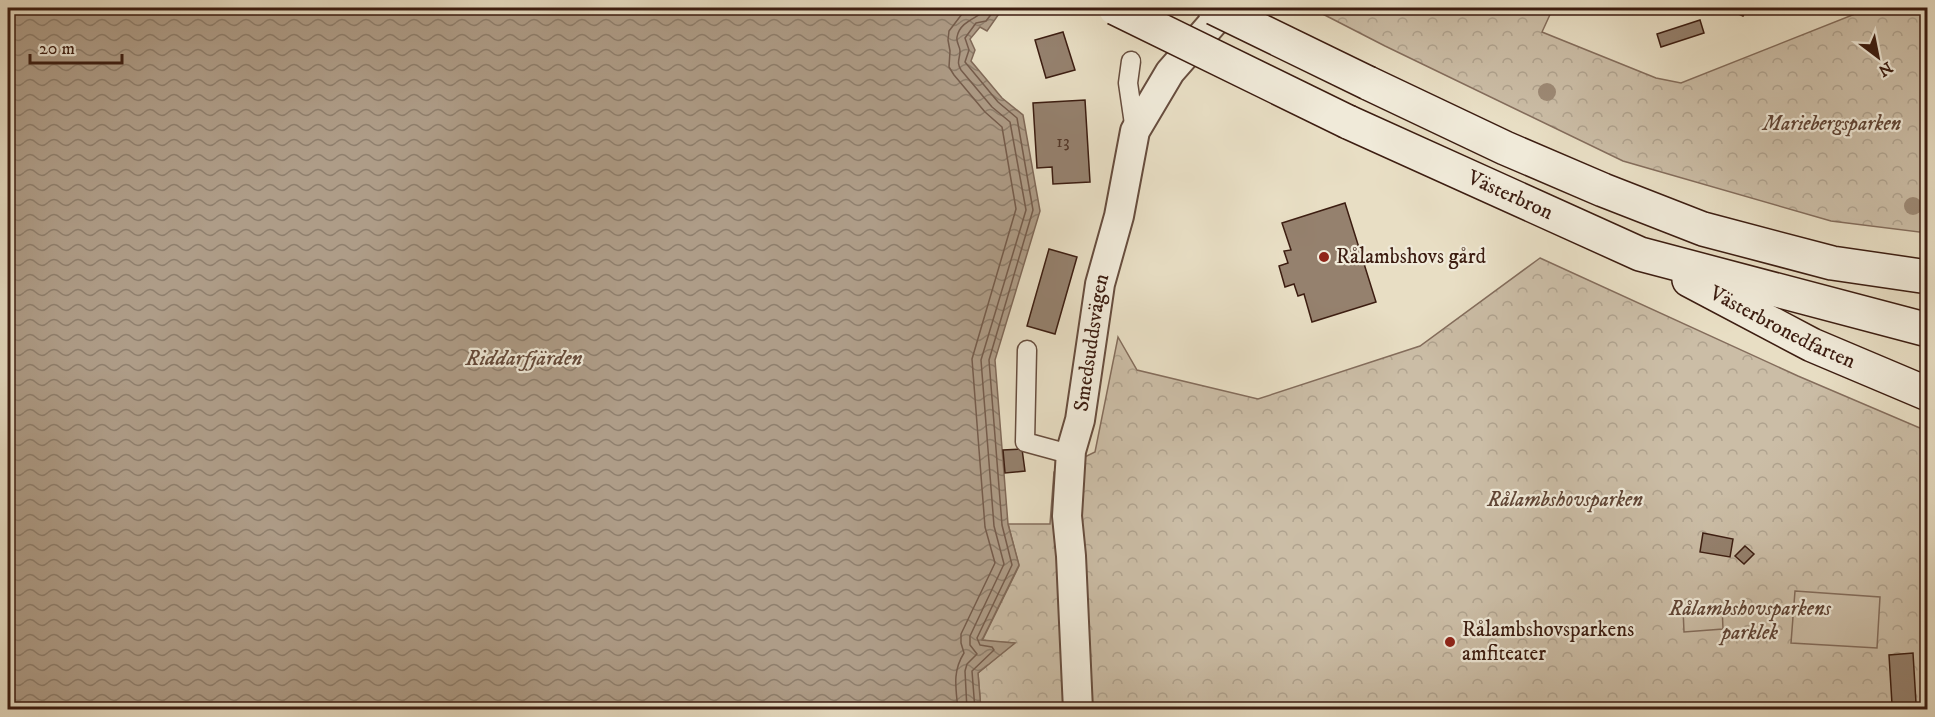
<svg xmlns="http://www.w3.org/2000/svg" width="1935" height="717" font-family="'IM FELL DW Pica',serif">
<defs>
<pattern id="forest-crowns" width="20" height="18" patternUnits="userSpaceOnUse" patternTransform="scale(1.5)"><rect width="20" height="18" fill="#cbbda6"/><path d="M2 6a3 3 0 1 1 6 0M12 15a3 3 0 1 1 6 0" fill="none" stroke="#afa28e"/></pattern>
<pattern id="water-waves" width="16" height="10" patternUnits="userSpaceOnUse" patternTransform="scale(1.5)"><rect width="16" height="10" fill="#ae9c87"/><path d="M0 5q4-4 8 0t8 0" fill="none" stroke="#8f7f6d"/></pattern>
</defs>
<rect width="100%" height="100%" fill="#e8dec4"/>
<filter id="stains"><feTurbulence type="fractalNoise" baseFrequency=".00333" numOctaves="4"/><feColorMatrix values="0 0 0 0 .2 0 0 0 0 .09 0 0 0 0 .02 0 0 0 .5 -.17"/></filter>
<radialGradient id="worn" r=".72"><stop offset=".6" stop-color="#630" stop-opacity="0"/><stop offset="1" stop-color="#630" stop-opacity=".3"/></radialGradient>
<g fill="url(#forest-crowns)" stroke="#846d5c" stroke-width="1.5">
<polygon points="1311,8 1553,8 1542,32 1656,78 1681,83 1870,8 1927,8 1927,233 1831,221 1623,161 1385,46"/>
<polygon points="1540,258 1798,376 1927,431 1927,709 981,710 978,673 1014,643 982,641 1019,566 1008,524 1050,524 1054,472 1095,452 1118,337 1137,370 1258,399 1420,346"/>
</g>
<g fill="#cbbda6" stroke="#846d5c" stroke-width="1.5">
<polygon points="1795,591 1880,597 1877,648 1791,643"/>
<polygon points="1722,606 1723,629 1684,632 1683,608"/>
</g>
<polygon fill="url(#water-waves)" stroke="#806958" stroke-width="1.5" points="8,8 1003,8 987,31 980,27 970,39 975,50 971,61 1002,98 1023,115 1040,211 995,360 1008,524 1019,565 982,640 1015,643 978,673 981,709 8,709"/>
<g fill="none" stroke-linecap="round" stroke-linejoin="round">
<g stroke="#755c4c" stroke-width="1.5">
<path d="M958,710c-2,-22 -6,-38 6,-57l-3,-10v-9l34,-71 -10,-36 -13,-168 44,-150 -14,-82 -17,-15 -31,-37 -5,-8 1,-16 -2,-11 1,-9 13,-17 8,-6"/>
<path d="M967,710l-2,-39 2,-7 10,-10 -7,-9v-9l34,-72 -10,-38 -13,-166 45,-150 -16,-88 -18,-15 -31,-37c-5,-8 -1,-11 -1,-19 0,-5 -4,-8 -3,-14 3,-17 23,-19 30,-29"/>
<polyline points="975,710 972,671 994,650 992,647 980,645 977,638 1012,565 1002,525 989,360 1033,210 1017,118 998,102 965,62 969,50 965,38 976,23 986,21 996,8"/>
</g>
</g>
<g fill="#95816e" stroke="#3c1d11" stroke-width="1.5">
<polygon points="1725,8 1747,8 1743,16"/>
<polygon points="1700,20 1704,33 1661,47 1657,34"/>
<polygon points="1063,32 1075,70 1046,78 1035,40"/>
<polygon points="1085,100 1090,182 1053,184 1052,167 1037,168 1033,103"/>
<polygon points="1345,203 1376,302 1312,322 1304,294 1298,296 1294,284 1285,287 1279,266 1288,263 1284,251 1291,250 1282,223"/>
<polygon points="1049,249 1077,257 1055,334 1027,326"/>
<polygon points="1022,449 1025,471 1005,473 1003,450"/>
<polygon points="1703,533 1733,539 1730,557 1700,552"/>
<polygon points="1745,546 1754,554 1744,564 1735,556"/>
<polygon points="1913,653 1916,703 1892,704 1889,655"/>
</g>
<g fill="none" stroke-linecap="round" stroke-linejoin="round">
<defs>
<g id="service">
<polyline points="1131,61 1128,83 1135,131"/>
<polyline points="1027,350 1025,442 1058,451 1071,451"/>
</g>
<g id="pedestrian">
<path id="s1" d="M1078,710l-7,-154 -4,-40 4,-65 9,-31 20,-136 19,-68 16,-85 35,-59 56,-64"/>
</g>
<g id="secondary">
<polyline points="1368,83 1505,148 1603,190 1703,229 1832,263 1928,277"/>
<path id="s2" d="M1348,122l292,132 288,76"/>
<path id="s3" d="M1689,280l123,65 116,49"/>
</g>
</defs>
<use href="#service" stroke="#674d3e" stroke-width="21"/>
<use href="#pedestrian" stroke="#674d3e" stroke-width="32"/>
<use href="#secondary" stroke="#3c1d11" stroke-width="36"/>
<use href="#service" stroke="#f0ead9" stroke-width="18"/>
<use href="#pedestrian" stroke="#f0ead9" stroke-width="28"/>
<use href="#secondary" stroke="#f0ead9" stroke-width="33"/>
<defs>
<g id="secondary-bridge">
<polyline points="1115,8 1348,122"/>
<polyline points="1214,8 1368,83"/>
</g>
</defs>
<use href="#secondary-bridge" stroke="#3c1d11" stroke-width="36" stroke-linecap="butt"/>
<use href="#secondary-bridge" stroke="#f0ead9" stroke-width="33"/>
</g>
<g fill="#9d8a76">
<circle cx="1547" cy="92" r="9"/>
<circle cx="1913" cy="206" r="9"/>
</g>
<g fill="#8f2418" stroke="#f0ead9" stroke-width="2">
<circle cx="1324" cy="257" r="6"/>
<circle cx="1450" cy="642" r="6"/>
</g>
<g text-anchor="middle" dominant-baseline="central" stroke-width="4.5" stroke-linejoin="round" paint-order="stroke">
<g font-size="18" fill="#523628">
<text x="1063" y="142">13</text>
</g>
<g font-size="21" font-style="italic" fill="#604536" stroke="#f0ead9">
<text x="1832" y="124">Mariebergsparken</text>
<text x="1565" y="500">Rålambshovsparken</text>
<text x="1750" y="609">Rålambshovsparkens<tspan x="1750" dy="24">parklek</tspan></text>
</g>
<g font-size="21" fill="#3c1d11" stroke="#f0ead9">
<text stroke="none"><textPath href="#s2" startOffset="178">Västerbron</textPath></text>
<text stroke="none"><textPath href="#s3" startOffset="105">Västerbronedfarten</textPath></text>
<text stroke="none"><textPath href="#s1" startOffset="370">Smedsuddsvägen</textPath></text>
</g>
<g font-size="21" fill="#3c1d11" stroke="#f0ead9" text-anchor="start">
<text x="1336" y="257">Rålambshovs gård</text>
<text x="1462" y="630">Rålambshovsparkens<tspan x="1462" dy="24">amfiteater</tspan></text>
</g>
<g font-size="22" font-style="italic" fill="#64493a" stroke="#f0ead9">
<text x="524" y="358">Riddarfjärden</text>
</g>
</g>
<rect width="1935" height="717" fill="none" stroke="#e8dec4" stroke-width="30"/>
<rect x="9" y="9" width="1917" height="699" fill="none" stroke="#3c1d11" stroke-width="3"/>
<rect x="15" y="15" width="1905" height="687" fill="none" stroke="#3c1d11" stroke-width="1.5"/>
<g transform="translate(1878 57) rotate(148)" stroke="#f0ead9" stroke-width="4.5" paint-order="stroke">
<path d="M0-4.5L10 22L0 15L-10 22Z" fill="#3c1d11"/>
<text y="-9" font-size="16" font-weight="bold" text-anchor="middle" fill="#3c1d11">N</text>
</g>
<path d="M30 54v9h92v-9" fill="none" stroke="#3c1d11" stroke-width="3"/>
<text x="39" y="54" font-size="18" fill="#3c1d11" stroke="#f0ead9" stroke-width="4.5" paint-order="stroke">20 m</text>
<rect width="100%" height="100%" filter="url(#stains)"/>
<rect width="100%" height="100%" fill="url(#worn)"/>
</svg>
